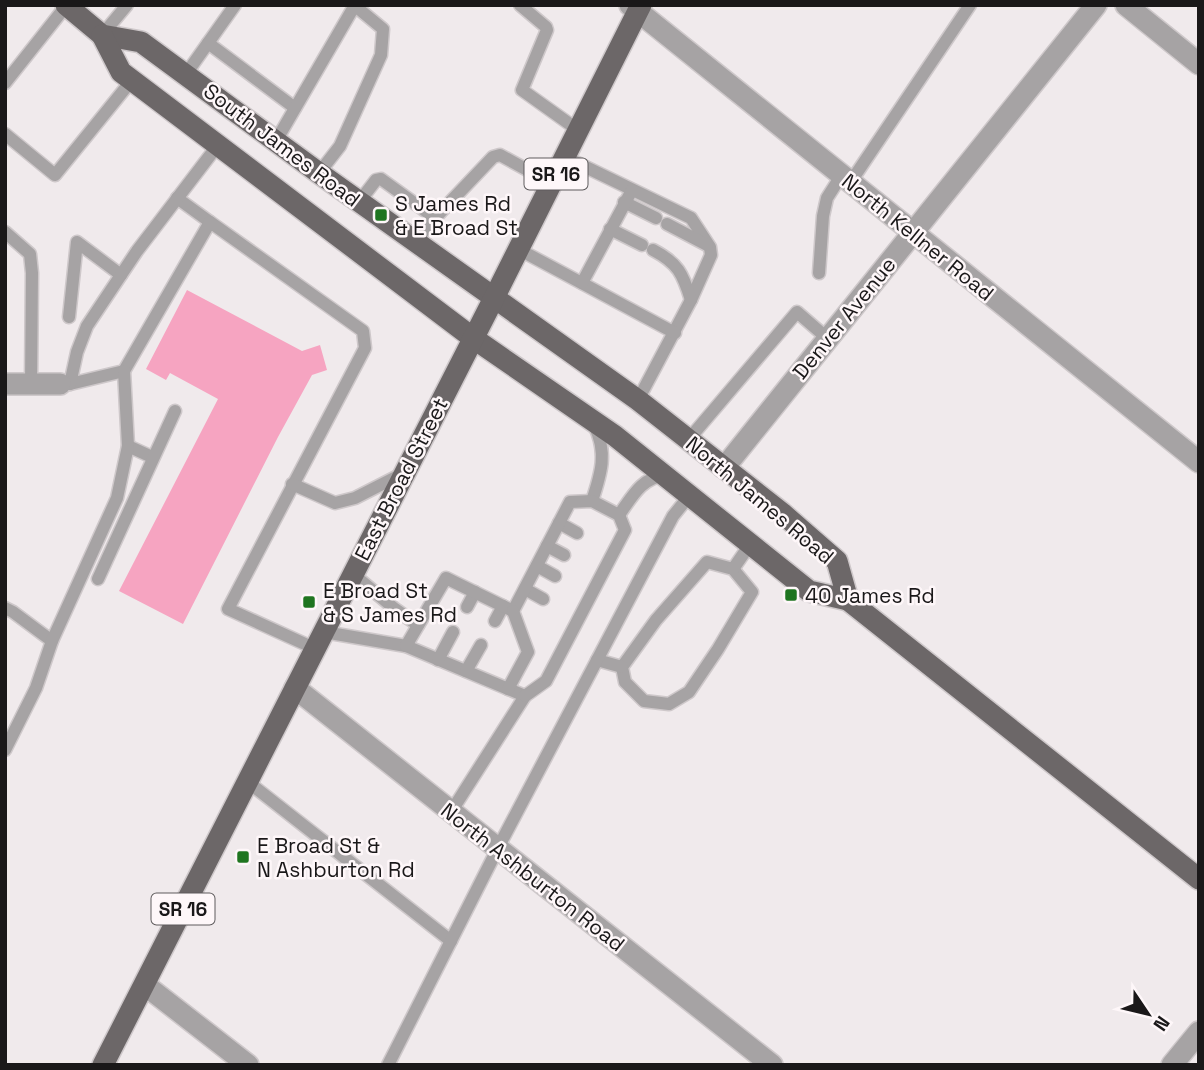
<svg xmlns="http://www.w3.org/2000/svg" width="1204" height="1070" font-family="'Space Grotesk',sans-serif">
<rect width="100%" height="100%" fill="#f0eaec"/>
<polygon fill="#f6a4c1" points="187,290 302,351 320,345 327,370 312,375 278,437 183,624 119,591 218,399 170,373 166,380 146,369"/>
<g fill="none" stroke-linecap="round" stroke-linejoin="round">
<defs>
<g id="service">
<polyline points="520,5 546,27 547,30 522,90 578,130"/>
<polyline points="102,35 127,5"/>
<polyline points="208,43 295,108"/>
<polyline points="186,74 235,5"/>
<polyline points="5,83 66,6"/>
<polyline points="5,134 55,175 132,80"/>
<polyline points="276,141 355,5"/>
<polyline points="565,157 691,218 710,247 711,255 691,300 638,400"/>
<polyline points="319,173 340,146 381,55 383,29 354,5"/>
<polyline points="850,183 970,5"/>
<polyline points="177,198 210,222"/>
<polyline points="359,202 376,180 381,179 435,218 415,242"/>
<polyline points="624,202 656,218"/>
<polyline points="435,218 493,157 500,155 551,183"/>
<polyline points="667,224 707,245"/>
<polyline points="610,229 642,245"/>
<polyline points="5,232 30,254 32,273 31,384"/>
<polyline points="518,249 675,333"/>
<path d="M653,250c25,13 30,24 38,50"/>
<polyline points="819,273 823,216 827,198 841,176"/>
<polyline points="582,283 632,190"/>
<polyline points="69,317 77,242 121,275"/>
<polyline points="60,384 70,384 124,371 210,222 363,331 365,348 228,609 316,649"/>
<polyline points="70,384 77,352 87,326 137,251 218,145"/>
<polyline points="689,439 797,312 827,338"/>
<polyline points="128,446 152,457"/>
<polyline points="292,484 335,503 355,498 404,473"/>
<path d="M592,501c9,-27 16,-49 2,-76"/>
<path d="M619,515c13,-18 22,-37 46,-40"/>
<polyline points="559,523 577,533"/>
<polyline points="547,546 564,555"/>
<polygon points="707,562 733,569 752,592 718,649 689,692 669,704 644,701 625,682 622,667 656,620"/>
<polyline points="537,566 555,576"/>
<polyline points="733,569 751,543"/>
<polyline points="353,574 395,609 418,625"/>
<polyline points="98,579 175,411"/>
<polyline points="525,589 543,599"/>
<polyline points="467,607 475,592"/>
<polyline points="5,608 13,612 52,641"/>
<polyline points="495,621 503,606"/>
<polyline points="324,632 406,646 525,696 451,812"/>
<polyline points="406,646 446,578 513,611 570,502 592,501 619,515 625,530 546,681 525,696"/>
<polyline points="438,660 453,632"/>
<polyline points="597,660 622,667"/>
<polyline points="466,671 481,645"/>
<polyline points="508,689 528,652 513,611"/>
<polyline points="5,750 36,688 52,641 117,498 128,446 124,371"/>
<polyline points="248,782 451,941"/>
<polyline points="388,1065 498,848 673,516 690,495"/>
</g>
<g id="minor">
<polyline points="630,5 1199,462"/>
<polyline points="1126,5 1199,64"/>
<polyline points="5,384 60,384"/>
<polyline points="724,468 1096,5"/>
<polyline points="295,688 772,1065"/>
<polyline points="145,985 248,1065"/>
<polyline points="1172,1065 1199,1032"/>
</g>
<g id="primary">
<polyline points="66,5 102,35 141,42 319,173 638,400 782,513 837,561 848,600 1199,879"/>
<polyline points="102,35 121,72 473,338 615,436 809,591 848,600"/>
<polyline points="103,1065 494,298 641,5"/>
</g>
</defs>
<use href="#service" stroke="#cec8ca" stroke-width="15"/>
<use href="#minor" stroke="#cec8ca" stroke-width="24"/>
<use href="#primary" stroke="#cec8ca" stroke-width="24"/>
<use href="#service" stroke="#a6a3a4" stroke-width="12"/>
<use href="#minor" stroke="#a6a3a4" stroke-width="21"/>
<use href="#primary" stroke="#6c6768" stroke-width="21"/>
</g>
<g fill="#1f7520" stroke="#fef7f9" stroke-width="2.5">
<rect x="374" y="208" width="14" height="14" rx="3.5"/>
<rect x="784" y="588" width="14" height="14" rx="3.5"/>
<rect x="302" y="595" width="14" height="14" rx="3.5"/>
<rect x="236" y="850" width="14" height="14" rx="3.5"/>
</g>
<g text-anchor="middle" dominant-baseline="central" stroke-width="5" stroke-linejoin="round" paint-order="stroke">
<g fill="#fef7f9" stroke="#5e5b5c" stroke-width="2">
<rect x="524.5" y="158.5" width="63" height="31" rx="5"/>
<rect x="151.5" y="893.5" width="63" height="31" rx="5"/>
</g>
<g font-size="19" font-weight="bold" fill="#1a1819">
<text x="556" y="174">SR 16</text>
<text x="183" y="909">SR 16</text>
</g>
<g font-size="21" fill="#1a1819" stroke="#fef7f9">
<text transform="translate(282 145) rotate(37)">South James Road</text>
<text transform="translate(918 237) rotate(39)">North Kellner Road</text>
<text transform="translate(844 318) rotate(-51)">Denver Avenue</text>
<text transform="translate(401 479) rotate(-63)">East Broad Street</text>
<text transform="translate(760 500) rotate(40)">North James Road</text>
<text transform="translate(533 877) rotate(38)">North Ashburton Road</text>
</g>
<g font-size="21" fill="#1a1819" stroke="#fef7f9" text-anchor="start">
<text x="395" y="203">S James Rd<tspan x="395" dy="24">&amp; E Broad St</tspan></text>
<text x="323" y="590">E Broad St<tspan x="323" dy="24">&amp; S James Rd</tspan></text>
<text x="805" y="595">40 James Rd</text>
<text x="257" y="845">E Broad St &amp;<tspan x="257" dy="24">N Ashburton Rd</tspan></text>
</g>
</g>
<rect width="1204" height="1070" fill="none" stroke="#1a1819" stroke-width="14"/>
<g transform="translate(1148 1014) rotate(125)" stroke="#fef7f9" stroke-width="5" paint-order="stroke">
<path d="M0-5L12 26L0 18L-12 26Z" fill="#1a1819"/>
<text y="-10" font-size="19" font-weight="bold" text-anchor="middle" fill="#1a1819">N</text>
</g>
</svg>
